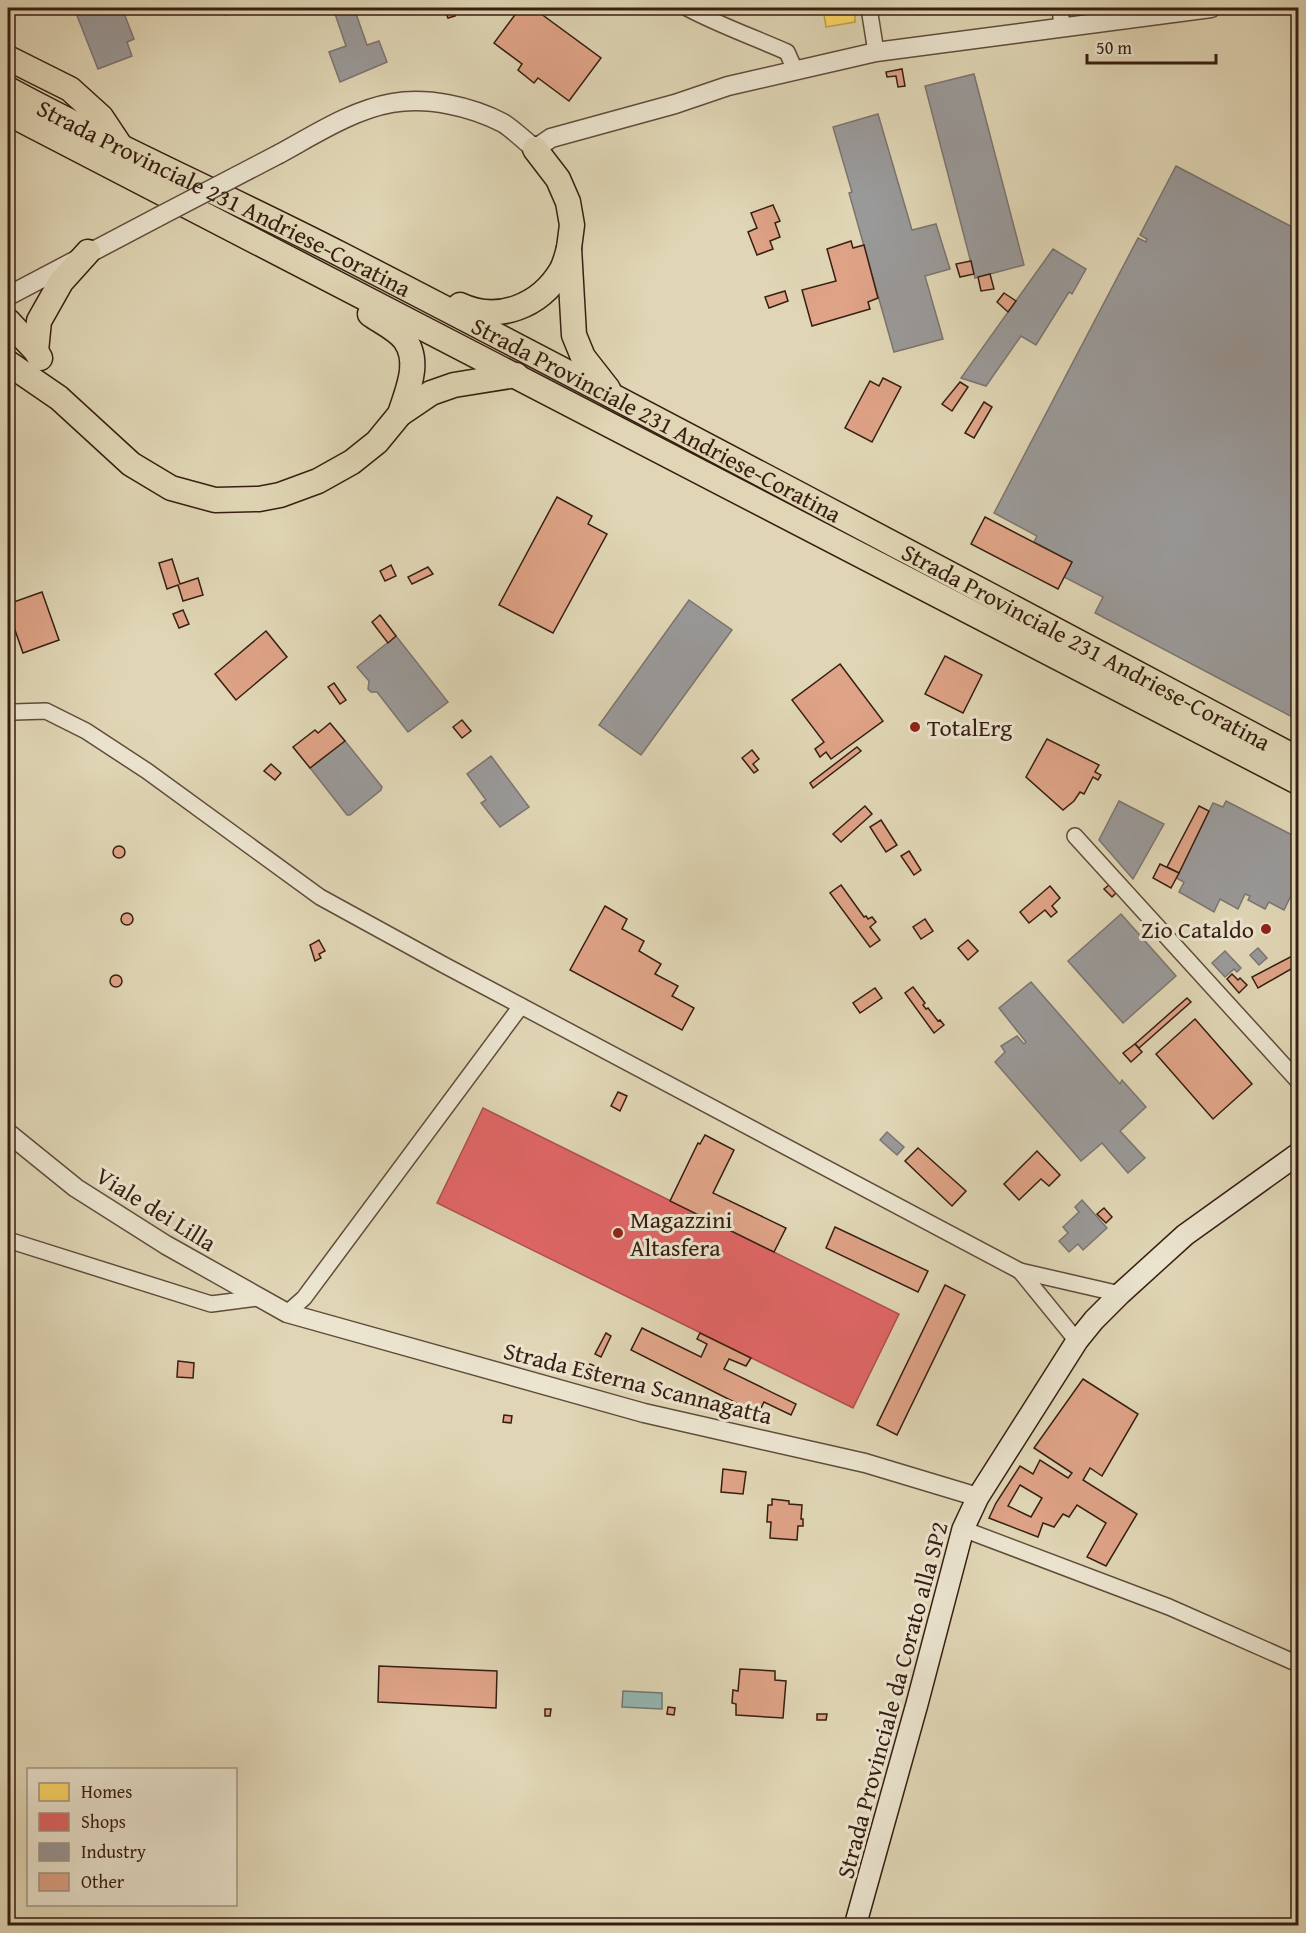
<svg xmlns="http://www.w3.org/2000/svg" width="1306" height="1933" font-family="'Gentium Book Plus',serif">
<rect width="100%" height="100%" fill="#e0d6b5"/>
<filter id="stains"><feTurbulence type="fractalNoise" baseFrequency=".00333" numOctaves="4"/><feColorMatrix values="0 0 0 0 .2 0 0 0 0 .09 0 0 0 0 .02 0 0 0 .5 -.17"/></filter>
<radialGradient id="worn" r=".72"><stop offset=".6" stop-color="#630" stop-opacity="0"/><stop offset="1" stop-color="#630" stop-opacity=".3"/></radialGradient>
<polygon fill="#95b7b4" stroke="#6f7a73" stroke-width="1.5" points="623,1691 662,1693 662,1709 622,1707"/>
<g fill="#ffd966" stroke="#c3a14c" stroke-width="1.5">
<polygon points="823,8 855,8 855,22 826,27"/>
<polygon points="917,8 976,8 918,15"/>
</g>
<polygon fill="#e06666" stroke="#ad504c" stroke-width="1.5" points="483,1108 899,1314 853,1408 437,1203"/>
<g fill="#999" stroke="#7c7470" stroke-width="1.5">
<polygon points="74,8 122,8 134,39 127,42 132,56 98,69"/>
<polygon points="223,8 246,8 225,15"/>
<polygon points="333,8 354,8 367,45 379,41 387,62 340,82 329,52 346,46"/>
<polygon points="974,74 1024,265 975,278 925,86"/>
<polygon points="878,114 912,230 936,224 950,269 925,276 943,339 894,352 849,193 852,192 833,127"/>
<polygon points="1176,166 1298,230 1298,720 1095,613 1103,597 1064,577 1072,562 1034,542 1037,536 994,513 1138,238 1146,242 1147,239 1140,235"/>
<polygon points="1053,249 1086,269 1072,294 1069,292 1036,345 1021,336 986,386 961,378"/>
<polygon points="689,600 732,630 641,755 599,725"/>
<polygon points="396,636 448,702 408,732 377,692 371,692 368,689 369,681 357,667"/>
<polygon points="345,741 382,787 381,790 350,815 347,815 310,768"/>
<polygon points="491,756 529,807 500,827 481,803 486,800 467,774"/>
<polygon points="1119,801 1164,824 1133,879 1099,840"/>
<polygon points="1226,801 1298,838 1298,881 1284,910 1269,902 1265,909 1248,900 1250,896 1245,894 1238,909 1220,899 1214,912 1179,892 1184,882 1176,878 1209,811 1213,803 1223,807"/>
<polygon points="1121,914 1176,976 1123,1023 1068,961"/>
<polygon points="1258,948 1267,958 1259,965 1250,955"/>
<polygon points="1225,951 1241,968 1237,972 1234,969 1225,977 1212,963"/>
<polygon points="1031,982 1120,1084 1122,1080 1146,1107 1120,1131 1145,1158 1128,1173 1102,1143 1081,1161 995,1062 1005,1052 1001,1046 1017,1036 1024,1044 1026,1042 999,1008"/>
<polygon points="887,1132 904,1147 897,1155 880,1140"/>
<polygon points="1082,1200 1107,1228 1083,1250 1078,1244 1069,1252 1059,1241 1068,1233 1063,1227 1079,1212 1075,1207"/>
</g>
<g fill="#dfa387" stroke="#371e11" stroke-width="1.5" fill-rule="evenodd">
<polygon points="444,8 453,8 455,16 448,18"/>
<polygon points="520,8 533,8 601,58 569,101 538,78 534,83 518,70 522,64 494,43"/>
<polygon points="902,69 905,86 898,87 896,76 887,77 886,72"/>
<polygon points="773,205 780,221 775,223 780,237 770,241 773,249 757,255 748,232 757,228 751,213"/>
<polygon points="851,241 853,248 864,245 878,298 868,302 870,309 812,326 802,290 836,281 827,249"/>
<polygon points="971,261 974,274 960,277 956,264"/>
<polygon points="990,274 994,289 981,291 978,277"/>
<polygon points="785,291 788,301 769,308 765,297"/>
<polygon points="1004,293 1016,301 1008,312 997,302"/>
<polygon points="883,378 901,387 872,442 845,428 870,381 879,386"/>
<polygon points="960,382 968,387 952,411 942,404"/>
<polygon points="984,402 992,407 974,438 965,433"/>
<polygon points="557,497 592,516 588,524 607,534 553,633 499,605"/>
<polygon points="985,517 1072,562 1058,589 971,544"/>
<polygon points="172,559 180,584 198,578 203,595 183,601 178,585 167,589 159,563"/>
<polygon points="391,565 396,576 385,581 380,571"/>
<polygon points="428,567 433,574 412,584 408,577"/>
<polygon points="42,592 59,640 23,653 8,610 8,604"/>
<polygon points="183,610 189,624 179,628 173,614"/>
<polygon points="380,615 396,636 388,643 372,622"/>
<polygon points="266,631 287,657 236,700 215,674"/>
<polygon points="945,656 982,675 963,713 925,694"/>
<polygon points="840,664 883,721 831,759 826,752 820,757 815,749 824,742 792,700"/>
<polygon points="334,683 346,700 340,704 328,687"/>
<polygon points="462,720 471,731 462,738 453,727"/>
<polygon points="330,723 345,741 310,768 293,747 315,730 318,733"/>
<polygon points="1047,739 1099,765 1095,772 1101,775 1098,780 1093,777 1084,794 1080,792 1074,801 1063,810 1026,777"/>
<polygon points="857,747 861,751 813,788 810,783"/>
<polygon points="752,750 759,759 753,764 758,770 754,773 742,758"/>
<polygon points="271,764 281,773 275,780 264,771"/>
<polygon points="865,806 872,814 841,842 833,834"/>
<polygon points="1199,806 1209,811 1179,873 1167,867"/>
<polygon points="881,820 897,845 886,852 870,827"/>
<circle cx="119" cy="852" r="6"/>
<polygon points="909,851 921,870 914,875 901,856"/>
<polygon points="1160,864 1179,873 1171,888 1153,878"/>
<polygon points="841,885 864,917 866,916 868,919 872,917 876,922 870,927 880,940 870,947 830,893"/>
<polygon points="1109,885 1116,893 1112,897 1104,889"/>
<polygon points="1050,886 1060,898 1052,906 1057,912 1051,917 1045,910 1029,923 1020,912"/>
<polygon points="605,906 627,919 622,929 644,941 639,951 661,964 655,974 678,986 672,996 694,1008 682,1030 570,970"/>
<circle cx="127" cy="919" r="6"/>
<polygon points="925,919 933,931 921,939 913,927"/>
<polygon points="319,940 325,951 319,954 321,958 315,961 310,945"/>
<polygon points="968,940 978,951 968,960 958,948"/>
<polygon points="1298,953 1298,965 1258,988 1252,977"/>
<polygon points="1232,974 1238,980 1240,978 1247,985 1239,993 1227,979"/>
<circle cx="116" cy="981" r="6"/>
<polygon points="913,987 925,1003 923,1005 926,1009 928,1008 938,1021 940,1020 944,1025 934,1033 905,993"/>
<polygon points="875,988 882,998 860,1013 853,1003"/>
<polygon points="1187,998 1191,1002 1139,1048 1135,1044"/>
<polygon points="1195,1019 1252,1084 1213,1119 1156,1054"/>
<polygon points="1135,1044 1142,1052 1131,1062 1123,1053"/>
<polygon points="618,1092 627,1096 620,1111 611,1106"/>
<polygon points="705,1135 734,1150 713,1193 786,1228 774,1252 670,1201 698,1143 700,1144"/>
<polygon points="918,1148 966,1191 952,1206 905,1161"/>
<polygon points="1037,1151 1060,1175 1049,1186 1041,1179 1019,1200 1004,1184"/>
<polygon points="1104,1208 1112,1217 1106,1223 1097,1214"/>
<polygon points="835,1227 928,1271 918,1292 826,1248"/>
<polygon points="945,1285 965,1295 897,1435 877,1425"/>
<polygon points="642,1328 701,1357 707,1344 697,1339 700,1333 751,1358 746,1366 729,1359 724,1369 796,1404 791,1415 764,1402 758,1414 631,1350"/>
<polygon points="606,1333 611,1336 601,1357 595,1354"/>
<polygon points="178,1361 194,1363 193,1378 177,1377"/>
<polygon points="590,1364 599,1368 597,1373 588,1369"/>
<path d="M1083,1379l55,35 -36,62 -12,-8 -7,12 54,34 -31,52 -19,-9 19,-34 -29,-18 -8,12 -6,-3 -9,13 -11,-4 -5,14 -49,-19 7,-15 24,-37 13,8 7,-14 28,18 4,-5 -38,-25zM1020,1485l22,13 -11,19 -23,-11z"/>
<polygon points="504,1415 512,1416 511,1423 503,1422"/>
<polygon points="723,1469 746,1472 743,1494 721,1492"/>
<polygon points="772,1499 789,1501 789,1504 802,1505 801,1519 803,1519 803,1526 798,1526 797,1540 770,1538 771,1522 767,1522 768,1505 772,1505"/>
<polygon points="379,1666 497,1671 496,1708 378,1702"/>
<polygon points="740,1669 775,1671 775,1680 786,1681 783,1718 736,1715 736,1704 732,1703 733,1690 738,1691"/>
<polygon points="668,1707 675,1708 674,1715 667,1714"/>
<polygon points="545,1709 551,1709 550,1716 545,1716"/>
<polygon points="817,1714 827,1714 826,1720 817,1720"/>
</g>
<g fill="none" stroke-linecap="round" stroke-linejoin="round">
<defs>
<g id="minor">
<path d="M687,8c32,17 66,29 100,44l8,18"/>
<polyline points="869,8 876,52"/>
<polyline points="1060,8 1062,27"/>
<polyline points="8,714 14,712 46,711 86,731 147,771 320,897 444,965 1020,1271 1120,1294"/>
<polyline points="1075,836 1298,1081"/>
<polyline points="8,1240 211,1304 258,1298"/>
<polyline points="1020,1271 1077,1341"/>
<polyline points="287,1313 304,1298 521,1006"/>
<polyline points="963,1529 1169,1607 1298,1664"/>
</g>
<g id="tertiary">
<path d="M279,154c35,-19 73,-44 113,-51 36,-6 78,3 111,20 11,7 22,18 32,26l16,-11 124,-34 53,-18 148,-34 335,-44"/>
<polyline points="8,296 158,217"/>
<polyline points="8,1133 76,1188 166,1245 287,1313 644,1413 865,1463 978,1497"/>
</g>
<polyline id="secondary" points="855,1926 917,1704 963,1529 978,1497 1077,1341 1094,1320 1120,1294 1185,1235 1298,1154"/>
<g id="trunk">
<polyline points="8,58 70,89 101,117 121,147"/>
<path id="s1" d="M8,89c109,59 223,109 334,166 320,165 638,335 956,504"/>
<polyline points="8,113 1298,782"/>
<polyline points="535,149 558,179 568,202 572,225 569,248 574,335 583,357 608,389"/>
<path d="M460,305c38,18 80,1 101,-34 4,-7 6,-15 8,-23"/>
<path d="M370,314c11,8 27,15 35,26 16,23 2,51 -5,74"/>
<polyline points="8,321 36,351 40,358"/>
<polyline points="36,351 39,321 61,282 88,252"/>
<polyline points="8,363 59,398 131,464 171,488 215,500 259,499 280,495 318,481 352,462 377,442 400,414 431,393 454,385 516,375"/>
</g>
</defs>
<use href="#minor" stroke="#614c3a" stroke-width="18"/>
<use href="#tertiary" stroke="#614c3a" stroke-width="21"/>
<use href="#secondary" stroke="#371e11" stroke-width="24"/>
<use href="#trunk" stroke="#371e11" stroke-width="27"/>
<use href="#minor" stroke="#ebe4cf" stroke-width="15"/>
<use href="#tertiary" stroke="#ebe4cf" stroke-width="18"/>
<use href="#secondary" stroke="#ebe4cf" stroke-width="21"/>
<use href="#trunk" stroke="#e0d6b5" stroke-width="24"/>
<defs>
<polyline id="tertiary-bridge" points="158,217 279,154"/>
</defs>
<use href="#tertiary-bridge" stroke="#614c3a" stroke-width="21" stroke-linecap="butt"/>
<use href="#tertiary-bridge" stroke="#ebe4cf" stroke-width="18"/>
</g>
<g fill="#8f2418" stroke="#ebe4cf" stroke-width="2">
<circle cx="915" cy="727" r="6"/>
<circle cx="1266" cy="929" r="6"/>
<circle cx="618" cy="1233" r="6"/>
</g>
<g text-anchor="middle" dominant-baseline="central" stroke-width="6" stroke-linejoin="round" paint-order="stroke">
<g font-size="24" fill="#371e11" stroke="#ebe4cf">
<text stroke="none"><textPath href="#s1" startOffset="242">Strada Provinciale 231 Andriese-Coratina</textPath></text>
<text stroke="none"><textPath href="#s1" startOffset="728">Strada Provinciale 231 Andriese-Coratina</textPath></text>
<text stroke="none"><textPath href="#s1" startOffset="1214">Strada Provinciale 231 Andriese-Coratina</textPath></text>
<text transform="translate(156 1209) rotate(32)">Viale dei Lilla</text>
<text transform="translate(638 1383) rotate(14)">Strada Esterna Scannagatta</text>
<text transform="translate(892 1700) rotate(-75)">Strada Provinciale da Corato alla SP2</text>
</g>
<g font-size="24" fill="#371e11" stroke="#ebe4cf" text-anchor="start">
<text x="927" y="727">TotalErg</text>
<text x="1254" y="929" text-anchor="end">Zio Cataldo</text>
<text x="630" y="1219">Magazzini<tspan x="630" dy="28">Altasfera</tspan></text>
</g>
</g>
<rect width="1306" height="1933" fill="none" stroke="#e0d6b5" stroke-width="30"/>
<rect x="9" y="9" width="1288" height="1915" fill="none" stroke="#371e11" stroke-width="3"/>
<rect x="15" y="15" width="1276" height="1903" fill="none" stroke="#371e11" stroke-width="1.5"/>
<rect x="27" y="1768" width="210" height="138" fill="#ebe4cf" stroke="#a39583" stroke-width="1.5"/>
<rect x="39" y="1783" width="30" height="18" fill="#ffd966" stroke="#a39583" stroke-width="1.5"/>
<text x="81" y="1798" font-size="18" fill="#371e11">Homes</text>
<rect x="39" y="1813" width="30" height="18" fill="#e06666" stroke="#a39583" stroke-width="1.5"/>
<text x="81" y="1828" font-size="18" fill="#371e11">Shops</text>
<rect x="39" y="1843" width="30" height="18" fill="#999999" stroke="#a39583" stroke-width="1.5"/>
<text x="81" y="1858" font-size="18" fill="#371e11">Industry</text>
<rect x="39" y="1873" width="30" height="18" fill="#dfa387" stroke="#a39583" stroke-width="1.5"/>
<text x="81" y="1888" font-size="18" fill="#371e11">Other</text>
<path d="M1087 54v9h129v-9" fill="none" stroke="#371e11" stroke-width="3"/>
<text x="1096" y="54" font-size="18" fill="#371e11" stroke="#ebe4cf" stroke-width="4.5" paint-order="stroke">50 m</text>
<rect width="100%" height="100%" filter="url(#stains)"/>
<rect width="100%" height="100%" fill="url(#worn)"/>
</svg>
